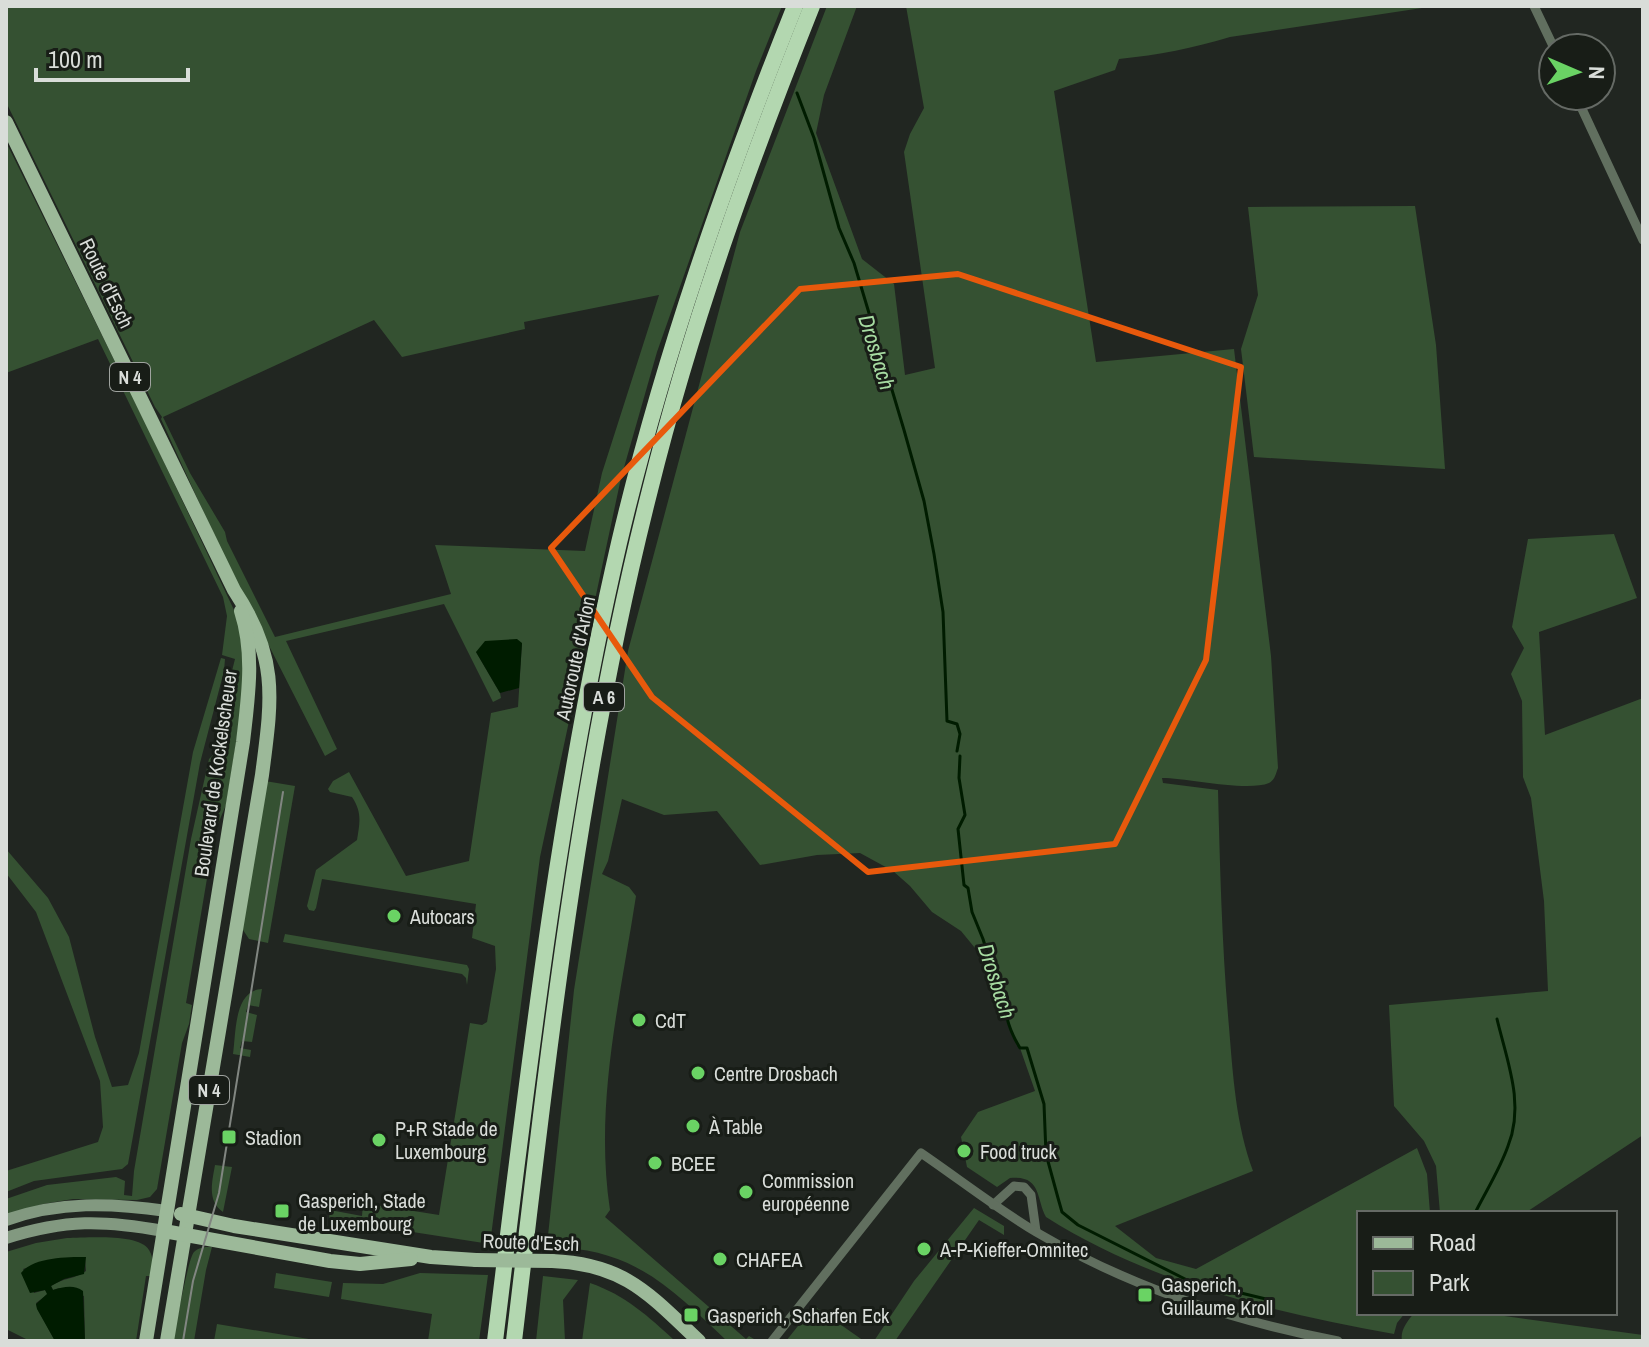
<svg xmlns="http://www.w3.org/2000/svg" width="1649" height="1347" font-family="'Archivo Narrow',sans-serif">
<rect width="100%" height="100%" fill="#212621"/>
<g fill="#355132" fill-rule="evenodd">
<path d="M6,6h776l-26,65 -99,281 -36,126 -81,379 -50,387 -161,-25 1,-9 32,6 1,-13 76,12 31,-192 12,2 5,-3 9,-53 -1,-23 -23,-8 4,-34 -154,-25 -6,29 -2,3 -5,-1 -2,-4 9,-36 41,-30c3,-18 5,-28 -5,-43l-22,-5 -2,-3 5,-8 16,-9 57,104 63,-15 22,-148 27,-6 4,-64 -46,9 24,41 1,5 -8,4 -49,-98 -158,37 51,108 -12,7 -100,-197 -64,-140 1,-2 -7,-10 -149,-305zM659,295l-57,178 -17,78 -150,-6 16,49 -176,43 -48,-96 -2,-9 -35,-59 -27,-56 211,-97 28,37 123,-28 -1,-7z"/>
<path d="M827,6h30l-33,89 -8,38 46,126 32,25 11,91 30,-7 -31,-216 6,-18 14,-26 -18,-102h515l1,2 -192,29c-37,11 -71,18 -111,22l-4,11 -61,21 42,271 138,-13 37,307 7,112c-2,5 -3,12 -9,15 -22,9 -82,-5 -107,-5l1,5 55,7c2,79 4,158 11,237 4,49 7,98 24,144l-138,55 41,32 40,11 221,-121 10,26 3,39h-71v100h46l-8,10 -3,11c-121,-22 -242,-50 -348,-117 -10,-18 -4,-42 -36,-39l-13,9 -30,-20 -6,-30 17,-25 57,-21 -15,-43 -6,-10 -21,-68 -32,-39 -29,-19 -22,-26 -17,-15 -33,-18 -43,2 -57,10 -43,-54 -53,4 -42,-16 -14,62 -6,13 27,13 7,9c-16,105 -42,208 -26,314l-5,7 141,122 3,-3 5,3 -27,2c-51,-48 -89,-89 -163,-93 -8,-1 -9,-3 -17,-3l27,-255 54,-339 112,-419z"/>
<polygon points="6,142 147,426 243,629 244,694 226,805 215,831 186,1003 192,1005 189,1024 182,1043 157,1189 150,1197 137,1200 73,1199 43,1204 6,1216 6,1199 47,1185 116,1177 125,1181 124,1195 132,1196 134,1171 191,839 209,759 214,754 223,753 225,744 219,741 216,734 235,659 222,655 227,616 223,597 98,339 6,373"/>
<polygon points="1415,206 1436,345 1445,469 1254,457 1241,349 1258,295 1248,207"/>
<polygon points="1614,534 1637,598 1539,632 1545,735 1643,698 1643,1135 1525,1213 1440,1213 1436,1166 1424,1141 1394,1106 1389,1005 1548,991 1544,901 1531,798 1523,777 1522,701 1511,674 1524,648 1512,627 1528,539"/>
<polygon points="221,658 225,659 224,671 200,763 128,1164 122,1169 34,1181 6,1192 6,1171 98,1142 103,1127 100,1081 36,912 6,873 6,849 48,898 69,937 95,1037 112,1087 128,1085 139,1053 193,752"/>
<polygon points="265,781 295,786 268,943 249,939 241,927"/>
<polygon points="285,934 467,965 469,969 467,985 466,978 462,974 283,942"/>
<path d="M262,989l-3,18 -11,-2 -2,7 11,3 -5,27 -10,-1 -2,7 11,2 -1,7 -17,-3c3,-21 1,-64 29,-65z"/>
<path d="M215,1165l17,2 -9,45c-16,-11 -11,-30 -8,-47z"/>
<polygon points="974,1208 1004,1226 1004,1235 979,1220 895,1341 874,1341 914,1281"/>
<path d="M67,1238c19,0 72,-5 82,12 5,8 4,17 4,26h-7l-10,65h-51l-1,-45 -25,-8 -6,2 -2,-4c11,-8 25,-7 35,-15l-1,-14 -36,3 -26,9 11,24 11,-3 3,4 -12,9 1,5 18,33h-25l-24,-12v-77l30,-9z"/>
<path d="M206,1247h6l-6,23 -12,71h-22c5,-16 16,-83 22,-89 4,-4 7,-4 12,-5z"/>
<polygon points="276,1273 332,1282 329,1297 274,1288"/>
<polygon points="420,1273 488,1275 479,1341 428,1341 432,1314 341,1299 343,1283 383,1284"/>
<polygon points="543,1276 578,1280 563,1300 565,1341 536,1341"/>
<path d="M590,1283c35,12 58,33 85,58h-93z"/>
<polygon points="814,1306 864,1341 786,1341"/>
<path d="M1414,1313h69l160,22v6h-241c-2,-11 5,-19 12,-28z"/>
<polygon points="217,1324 321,1341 214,1341"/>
</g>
<g fill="#001c00">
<polygon points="517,639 522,643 519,688 500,693 476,652 485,641"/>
<path d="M86,1257l-2,17 -20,5 -13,7 2,4c10,-3 21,-6 30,1l2,50h-30l-18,-32 -1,-5 11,-10 -2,-4 -15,3 -9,-20c13,-16 45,-16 65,-16z"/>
</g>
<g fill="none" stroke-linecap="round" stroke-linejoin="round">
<g stroke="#001c00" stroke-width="3">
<polyline points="797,93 814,138 839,228 854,263 904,430 924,501 934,554 943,612 947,721 957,724 960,734 957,751"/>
<path d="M960,756l-1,22 6,37 -7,14 6,56 4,3 4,24 11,27 16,52 5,3c0,19 6,38 16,54h7l17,56 2,50 12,44 4,14 16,13 109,55 83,20"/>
<path d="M1475,1213c11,-22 25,-44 33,-67 17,-42 -1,-85 -11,-127"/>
</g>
<g stroke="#616f5f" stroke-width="9">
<polyline points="1534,6 1554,48"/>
<polyline points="1576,96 1643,240"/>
<polyline points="993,1205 1014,1186 1024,1187 1031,1195 1036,1231"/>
<path d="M772,1341l149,-188c38,26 75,55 115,79 94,55 196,89 302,109"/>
</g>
<g stroke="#829980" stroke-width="12">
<path d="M6,1220c54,-19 105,-17 161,-9"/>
<path d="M6,1238c60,-19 97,-18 158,-7"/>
</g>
<g stroke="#9cb999" stroke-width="14">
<path d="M6,122l228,468c45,68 38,108 28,185l-95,566"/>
<polyline points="181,1214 234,1226 431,1257 476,1260"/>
<polyline points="164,1231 330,1261 360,1264 411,1259"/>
<path d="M552,1261c73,3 97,33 147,80"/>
<path d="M146,1341l97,-599c5,-44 12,-88 -2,-131"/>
</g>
<g stroke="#b3d7b0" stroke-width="16">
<path d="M495,1341c33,-268 63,-535 124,-798 43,-183 106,-362 176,-537"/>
<path d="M514,1341c34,-286 65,-572 136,-851 41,-166 99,-326 162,-484"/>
</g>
<polyline stroke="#818681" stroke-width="2" points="183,1341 193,1281 219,1193 283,792"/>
<polyline stroke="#9cb999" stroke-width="14" points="476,1260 552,1261"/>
</g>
<path fill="none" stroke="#e8590c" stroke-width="6" stroke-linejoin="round" d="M958,274l283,93 -35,293 -91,184 -247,28 -216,-175 -101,-149 249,-259z"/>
<g fill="#6ad364" stroke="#181d17" stroke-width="3">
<circle cx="394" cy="916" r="8"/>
<circle cx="639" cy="1020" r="8"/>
<circle cx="698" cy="1073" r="8"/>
<circle cx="693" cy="1126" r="8"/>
<rect x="221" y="1129" width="16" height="16" rx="4"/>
<circle cx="379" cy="1140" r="8"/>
<circle cx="964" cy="1151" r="8"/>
<circle cx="655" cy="1163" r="8"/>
<circle cx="746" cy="1192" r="8"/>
<rect x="274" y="1203" width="16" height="16" rx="4"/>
<circle cx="924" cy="1249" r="8"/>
<circle cx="720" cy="1259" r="8"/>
<rect x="1137" y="1287" width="16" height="16" rx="4"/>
<rect x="683" y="1307" width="16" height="16" rx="4"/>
</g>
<g text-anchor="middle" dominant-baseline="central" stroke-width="6" stroke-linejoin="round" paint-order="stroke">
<g fill="#181d17" stroke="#9fa39f" stroke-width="2">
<rect x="110" y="363" width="40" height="28" rx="6"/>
<rect x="584" y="683" width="40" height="28" rx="6"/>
<rect x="189" y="1076" width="40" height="28" rx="6"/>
</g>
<g font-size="18" font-weight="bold" fill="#d9ddd9">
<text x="130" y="377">N 4</text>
<text x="604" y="697">A 6</text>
<text x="209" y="1090">N 4</text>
</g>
<g font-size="20" fill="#d9ddd9" stroke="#181d17">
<text transform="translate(107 283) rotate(64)">Route d'Esch</text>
<text transform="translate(575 658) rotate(-78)">Autoroute d'Arlon</text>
<text transform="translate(215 773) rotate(-82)">Boulevard de Kockelscheuer</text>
<text transform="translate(531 1242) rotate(2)">Route d'Esch</text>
</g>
<g font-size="20" fill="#d9ddd9" stroke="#181d17" text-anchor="start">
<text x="410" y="916">Autocars</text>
<text x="655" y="1020">CdT</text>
<text x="714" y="1073">Centre Drosbach</text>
<text x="709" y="1126">À Table</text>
<text x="395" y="1128">P+R Stade de<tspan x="395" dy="23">Luxembourg</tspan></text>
<text x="245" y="1137">Stadion</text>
<text x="980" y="1151">Food truck</text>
<text x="671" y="1163">BCEE</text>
<text x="762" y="1180">Commission<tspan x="762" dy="23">européenne</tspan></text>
<text x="298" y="1200">Gasperich, Stade<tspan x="298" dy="23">de Luxembourg</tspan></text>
<text x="940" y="1249">A-P-Kieffer-Omnitec</text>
<text x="736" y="1259">CHAFEA</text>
<text x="1161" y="1284">Gasperich,<tspan x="1161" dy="23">Guillaume Kroll</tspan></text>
<text x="707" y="1315">Gasperich, Scharfen Eck</text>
</g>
<g font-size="22" font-style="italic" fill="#a6dba1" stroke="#181d17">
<text transform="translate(877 352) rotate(73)">Drosbach</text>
<text transform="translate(997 981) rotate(72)">Drosbach</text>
</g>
</g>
<rect width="1649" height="1347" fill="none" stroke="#d9ddd9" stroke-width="16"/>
<rect x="1357" y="1211" width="260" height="104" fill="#181d17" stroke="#656a65" stroke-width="2"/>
<rect x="1373" y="1237" width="40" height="12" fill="#9cb999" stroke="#656a65" stroke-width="2"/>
<text x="1429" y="1251" font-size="24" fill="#d9ddd9">Road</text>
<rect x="1373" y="1271" width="40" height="24" fill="#355132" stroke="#656a65" stroke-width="2"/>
<text x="1429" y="1291" font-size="24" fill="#d9ddd9">Park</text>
<g transform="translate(1577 72) rotate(92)"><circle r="38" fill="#181d17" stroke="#656a65" stroke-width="2"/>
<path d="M0-6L14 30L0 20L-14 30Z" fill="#6ad364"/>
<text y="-12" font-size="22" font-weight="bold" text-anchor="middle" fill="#d9ddd9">N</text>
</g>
<path d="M36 68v12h152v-12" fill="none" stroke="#d9ddd9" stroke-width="4"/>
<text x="48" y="68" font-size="24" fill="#d9ddd9" stroke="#181d17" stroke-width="6" paint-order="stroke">100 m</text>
</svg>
